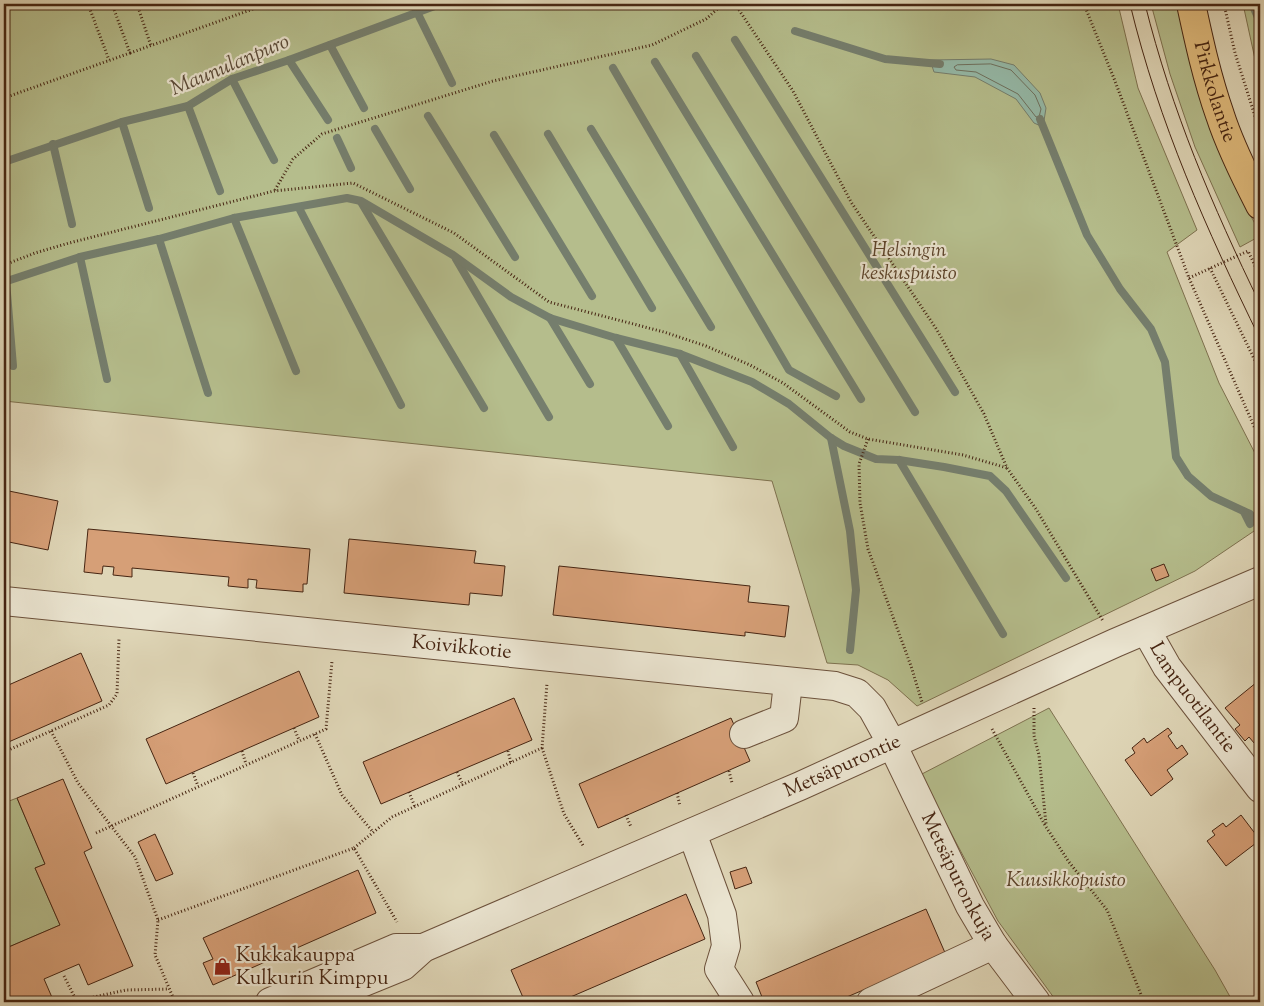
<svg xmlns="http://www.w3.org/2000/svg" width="1264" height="1006" font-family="'Sorts Mill Goudy',serif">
<rect width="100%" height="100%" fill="#dfd6b7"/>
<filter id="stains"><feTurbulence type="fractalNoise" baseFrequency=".004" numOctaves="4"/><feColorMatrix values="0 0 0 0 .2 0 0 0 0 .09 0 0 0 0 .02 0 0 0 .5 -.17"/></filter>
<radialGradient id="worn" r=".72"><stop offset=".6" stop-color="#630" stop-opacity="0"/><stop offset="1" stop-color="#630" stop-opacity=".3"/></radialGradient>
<g fill="#b5bd8c" stroke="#7e714f">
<polygon points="4,4 1118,4 1138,88 1197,230 1167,252 1219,383 1260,463 1260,527 1195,571 917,706 888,680 858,665 827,663 772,481 4,401"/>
<polygon points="1151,4 1178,4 1239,194 1260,233 1260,236 1240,247 1195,147 1170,74"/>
<polygon points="1243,4 1260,4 1260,82"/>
<polygon points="1049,708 1215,970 1233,1002 1057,1002 998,921 920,775"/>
<polygon points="17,798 45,864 35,868 60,925 4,949 4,803"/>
</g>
<polygon fill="#95baa9" stroke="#757e6d" points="991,59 1014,65 1040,93 1046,108 1043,127 1034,123 1016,99 975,77 934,72 930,60"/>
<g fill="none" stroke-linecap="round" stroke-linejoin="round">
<polygon stroke="#6e705e" stroke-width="1" points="991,64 1011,70 1035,95 1041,109 1039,117 1036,117 1018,94 976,72 956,70 954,67 957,65"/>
<g stroke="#757e6d" stroke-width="8">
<polyline points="1252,4 1260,22"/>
<polyline points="417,12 452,83"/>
<polyline points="795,31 885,59 940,64"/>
<polyline points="735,40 955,392"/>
<polyline points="330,45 364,108"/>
<polyline points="696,56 915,412"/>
<polyline points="289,60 328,120"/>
<polyline points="655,62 861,399"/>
<polyline points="613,68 789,370 836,396"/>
<polyline points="232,79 274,160"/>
<polyline points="188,106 220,191"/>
<polyline points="428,116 515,257"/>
<polyline points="1040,119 1087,235 1120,289 1151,329 1165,362 1176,457 1188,476 1211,496 1250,514 1254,519"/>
<polyline points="122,122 149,208"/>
<polyline points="375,129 410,189"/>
<polyline points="591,129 711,327"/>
<polyline points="548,134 652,308"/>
<polyline points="494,135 592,296"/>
<polyline points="337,138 351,168"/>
<polyline points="53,144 72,224"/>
<polyline points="4,162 122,122 188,106 232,79 289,60 440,4"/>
<polyline points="361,202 484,408"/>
<polyline points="299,208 401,405"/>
<polyline points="234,218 296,371"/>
<polyline points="159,239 208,393"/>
<polyline points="80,257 107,379"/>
<polyline points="456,259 549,417"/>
<polyline points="6,281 13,366"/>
<polyline points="4,282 80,257 159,239 234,218 347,198 361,201 453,255 511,297 550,318 616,338 680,354 752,382 789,404 831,438 844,446 876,459 899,460 944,467 990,476 1006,491 1066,578"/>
<polyline points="550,318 590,384"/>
<polyline points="616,338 668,426"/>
<polyline points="680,354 733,447"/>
<polyline points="831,438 850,531 856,590 850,650"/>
<polyline points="899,460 1003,634"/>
<polyline points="1244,512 1250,524"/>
</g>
</g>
<g fill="#d69f77" stroke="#462512">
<polygon points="4,490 58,501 48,550 4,541"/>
<polygon points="88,529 310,549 307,584 303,584 303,592 256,588 257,580 248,579 248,588 228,586 229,577 132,568 132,577 113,575 114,567 103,566 102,574 84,572"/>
<polygon points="349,539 476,551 474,563 505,566 502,596 470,593 469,605 344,593"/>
<polygon points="1164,564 1169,576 1156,581 1151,569"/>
<polygon points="559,566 750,586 748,602 789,606 785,637 745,632 745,636 553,615"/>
<polygon points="81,653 102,701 4,744 4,687"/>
<polygon points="299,671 319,717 166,784 146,739"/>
<polygon points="1257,682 1260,685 1260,750 1249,737 1245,741 1235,729 1240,725 1225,708"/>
<polygon points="514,698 532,740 381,804 363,762"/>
<polygon points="731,718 750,761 598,828 579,784"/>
<polygon points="1168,728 1172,733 1168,736 1177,749 1182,745 1188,754 1167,770 1173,779 1151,796 1125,760 1135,753 1132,748 1144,738 1147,743"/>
<polygon points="63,779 92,848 84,852 133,966 88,985 79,964 44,979 54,1002 4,1002 4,949 60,925 35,868 45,864 17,798"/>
<polygon points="1241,815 1260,840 1226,866 1207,841 1215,835 1212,831 1223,823 1226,827"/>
<polygon points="155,834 173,874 156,881 138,842"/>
<polygon points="746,867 752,883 735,889 730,872"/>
<polygon points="358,870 376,913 213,985 203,963 213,959 203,938"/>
<polygon points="686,894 705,939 559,1002 525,1002 511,970"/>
<polygon points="926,909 946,955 835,1002 764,1002 756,982"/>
</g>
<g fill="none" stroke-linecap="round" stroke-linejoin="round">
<defs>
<g id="minor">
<path id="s1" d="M4,601l831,85 22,7 15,15 20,36 78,162 23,39 43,57"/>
<path id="s2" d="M1146,630l21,37 93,121"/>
<polyline points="744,734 784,718 788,683"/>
<polyline points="692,833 722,915 726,946 719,969 740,1002"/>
<polyline points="270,1002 396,948 423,948"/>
<path id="s3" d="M315,1002l88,-36 20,-18 377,-162 315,-143 145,-62"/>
<polyline points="871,1002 993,945"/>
</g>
<g id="major">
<path id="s4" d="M1191,4c8,37 16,74 29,111 10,31 25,61 40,90"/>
</g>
</defs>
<use href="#minor" stroke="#6c513b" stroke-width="30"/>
<use href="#major" stroke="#462512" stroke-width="30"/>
<g stroke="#462512" stroke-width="3" stroke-dasharray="1 2.5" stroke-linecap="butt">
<polyline points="88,4 109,60"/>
<polyline points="137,4 151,46"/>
<polyline points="735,4 793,91 851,202 937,330 984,414 1007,468 1036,509 1103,621"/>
<polyline points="1084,4 1115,81 1189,278 1260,440"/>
<polyline points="1224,4 1235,53 1260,132"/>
<polyline points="130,53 267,4"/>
<polyline points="4,98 130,53 112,4"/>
<polyline points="275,190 293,159 322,134 493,81 652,45 706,19 723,4"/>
<polyline points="4,265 35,253 69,243 274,191 353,183 454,233 549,302 664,332 706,346 750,365 783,383 850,432 868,439 963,455 1007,468"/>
<polyline points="1210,268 1260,371"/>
<polyline points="1189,278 1248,251 1260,276"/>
<polyline points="868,439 859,464 860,503 868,549 911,666 922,702"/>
<polyline points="1034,708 1034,736 1039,755 1046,824"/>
<polyline points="294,728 299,740"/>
<polyline points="992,729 1046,827 1069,862 1107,910 1144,1002"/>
<polyline points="51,731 78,783 135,857 158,920 155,955 175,1002"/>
<polyline points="315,734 342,795 373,832"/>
<polyline points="542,748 564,814 584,847"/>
<polyline points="242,751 246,764"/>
<polyline points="508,751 511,763"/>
<polyline points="4,752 109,705 117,694 119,639"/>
<polyline points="729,771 732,783"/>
<polyline points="457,772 463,785"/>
<polyline points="193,773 198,786"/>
<polyline points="409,792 415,807"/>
<polyline points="677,793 680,806"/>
<polyline points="626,815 631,827"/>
<polyline points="96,833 326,729 332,661"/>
<polyline points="354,848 392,817 542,748 547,683"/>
<polyline points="158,920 354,848 397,922"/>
<polyline points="64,976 77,1002"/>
<polyline points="76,1001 126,990 169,989"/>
</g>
<use href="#minor" stroke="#eae4d0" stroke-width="28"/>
<use href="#major" stroke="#e0bb7c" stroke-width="28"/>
<g stroke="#462512" stroke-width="1">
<path d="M1130,4c29,120 76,224 130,335"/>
<path d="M1145,4c27,108 67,201 115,300"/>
</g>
</g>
<defs>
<symbol id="shop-bare" viewBox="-9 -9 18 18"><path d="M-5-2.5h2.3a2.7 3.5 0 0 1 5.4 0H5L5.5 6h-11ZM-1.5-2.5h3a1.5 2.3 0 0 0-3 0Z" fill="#8f2418" stroke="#eae4d0" stroke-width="2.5" paint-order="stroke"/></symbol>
</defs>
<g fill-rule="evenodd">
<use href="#shop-bare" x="210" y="954" width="25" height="25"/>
</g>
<g text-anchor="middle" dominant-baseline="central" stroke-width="4.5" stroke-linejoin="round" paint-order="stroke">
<g font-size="20" fill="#462512" stroke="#eae4d0">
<text stroke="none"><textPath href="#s4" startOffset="91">Pirkkolantie</textPath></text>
<text stroke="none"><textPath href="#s1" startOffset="460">Koivikkotie</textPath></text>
<text stroke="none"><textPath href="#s2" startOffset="82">Lampuotilantie</textPath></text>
<text stroke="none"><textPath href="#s3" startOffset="579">Metsäpurontie</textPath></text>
<text stroke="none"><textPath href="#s1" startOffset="1069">Metsäpuronkuja</textPath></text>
</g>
<g font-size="20" font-style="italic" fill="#5c432a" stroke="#eae4d0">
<text x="909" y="251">Helsingin<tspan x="909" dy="23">keskuspuisto</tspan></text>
<text x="1066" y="881">Kuusikkopuisto</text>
</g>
<g font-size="20" fill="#462512" stroke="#eae4d0" text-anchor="start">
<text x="236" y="956">Kukkakauppa<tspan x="236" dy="23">Kulkurin Kimppu</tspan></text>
</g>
<g font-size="21" font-style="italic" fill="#5a4a38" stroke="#eae4d0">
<text transform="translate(230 66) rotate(-23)">Maunulanpuro</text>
</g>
</g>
<rect width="1264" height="1006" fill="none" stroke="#dfd6b7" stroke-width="20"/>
<rect x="5" y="5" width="1254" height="996" fill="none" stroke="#462512" stroke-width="2.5"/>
<rect x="10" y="10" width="1244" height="986" fill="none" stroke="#462512"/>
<rect width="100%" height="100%" filter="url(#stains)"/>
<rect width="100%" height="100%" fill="url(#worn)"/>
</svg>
